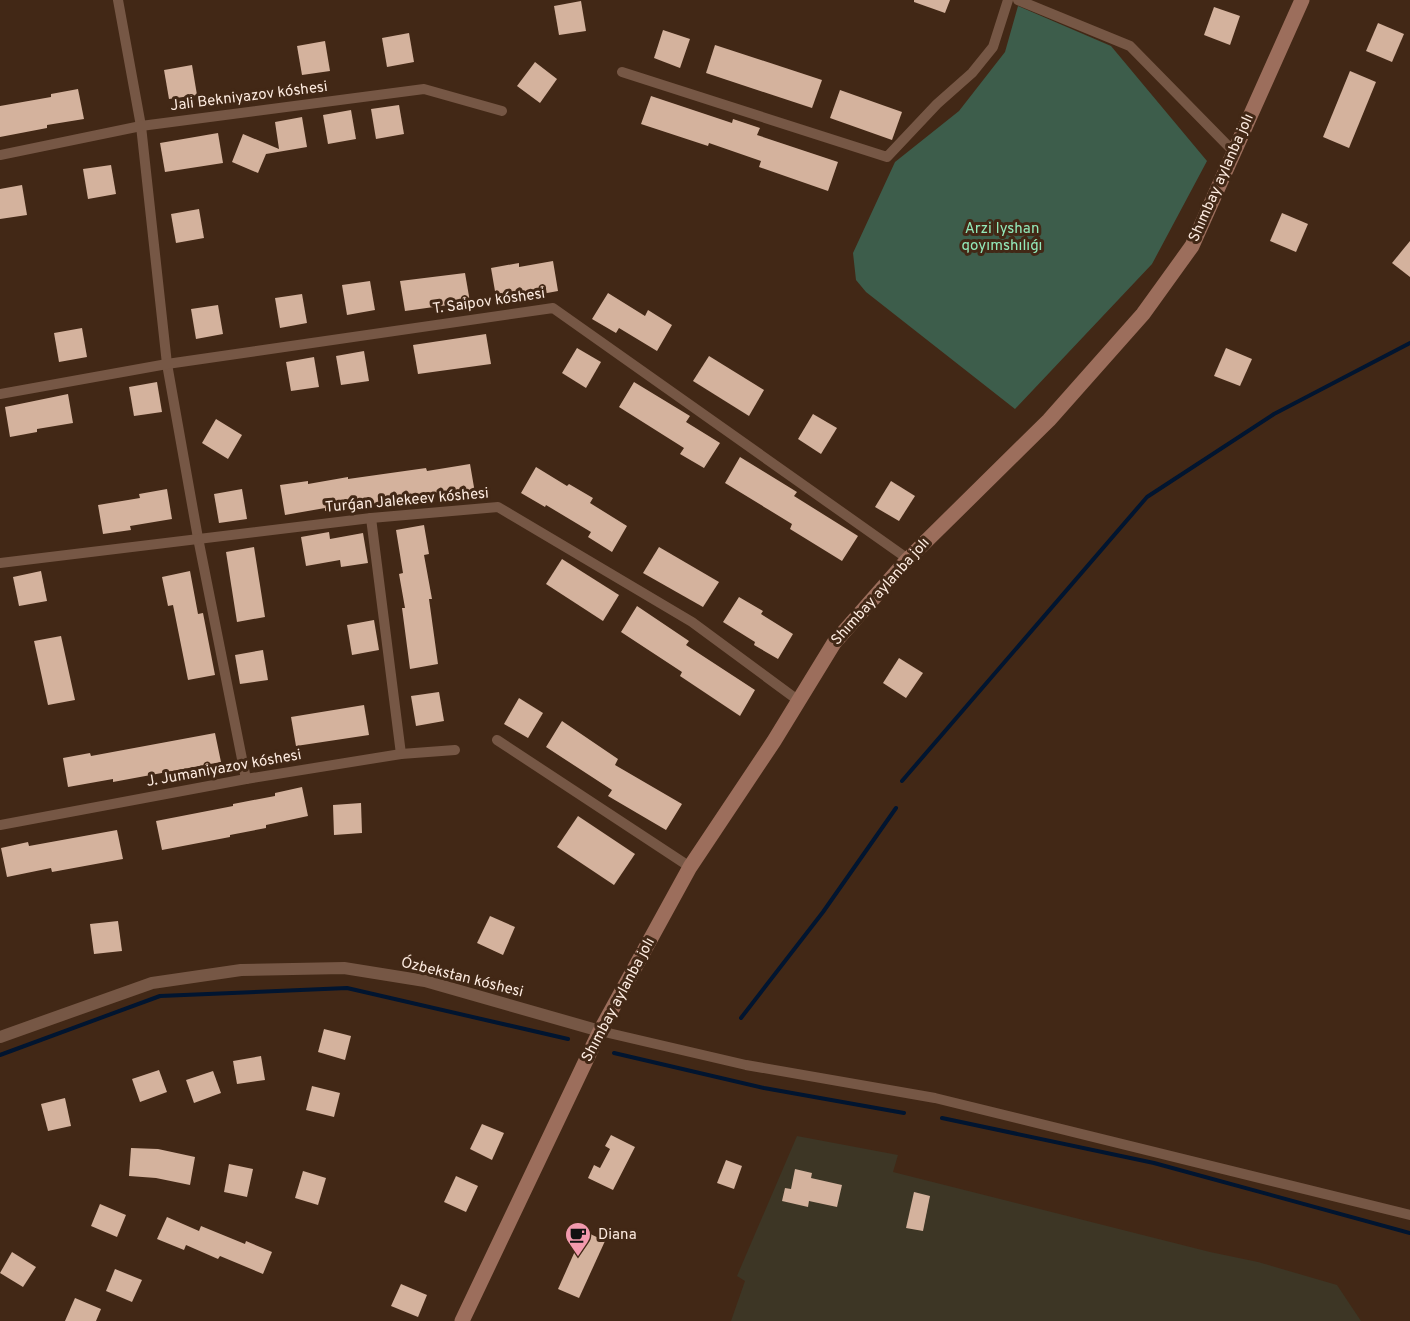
<svg xmlns="http://www.w3.org/2000/svg" width="1410" height="1321" font-family="Overpass,sans-serif">
<rect width="100%" height="100%" fill="#422816"/>
<polygon fill="#3d3625" points="797,1136 898,1155 893,1172 1210,1252 1258,1262 1337,1285 1361,1321 731,1321 745,1281 737,1276"/>
<polygon fill="#3d5d4b" points="1018,6 1111,46 1207,161 1152,264 1015,409 866,292 856,280 853,253 895,162 959,111 1005,52"/>
<g fill="none" stroke-linecap="round" stroke-linejoin="round">
<g stroke="#011530" stroke-width="4">
<polyline points="902,781 1147,497 1274,414 1410,343"/>
<polyline points="741,1018 823,912 896,808"/>
<polyline points="614,1053 764,1088 904,1113"/>
<polyline points="0,1055 160,996 347,988 568,1039"/>
<polyline points="942,1118 1154,1163 1410,1233"/>
</g>
</g>
<g fill="#d4b29d">
<polygon points="914,0 950,0 945,13 914,2"/>
<polygon points="581,1 586,31 559,35 554,6"/>
<polygon points="1214,7 1240,16 1230,45 1204,35"/>
<polygon points="1378,23 1404,34 1392,62 1366,51"/>
<polygon points="663,30 690,39 680,68 654,58"/>
<polygon points="409,33 414,62 387,67 382,38"/>
<polygon points="325,41 330,71 302,75 297,46"/>
<polygon points="715,45 822,80 812,108 706,73"/>
<polygon points="535,62 557,79 540,103 517,86"/>
<polygon points="192,65 197,95 169,99 164,70"/>
<polygon points="1350,71 1376,82 1349,148 1323,137"/>
<polygon points="78,89 84,119 47,125 47,128 0,137 0,106 51,97 51,94"/>
<polygon points="840,90 902,112 892,140 830,118"/>
<polygon points="651,96 732,123 733,119 760,128 757,135 838,162 828,191 759,167 761,161 709,143 708,146 641,124"/>
<polygon points="399,105 404,134 376,139 371,109"/>
<polygon points="351,110 356,139 328,144 323,115"/>
<polygon points="302,117 307,147 266,154 258,173 232,162 243,134 279,149 275,122"/>
<polygon points="218,133 223,163 165,172 160,143"/>
<polygon points="111,165 116,194 88,199 83,169"/>
<polygon points="22,185 27,215 0,219 0,189"/>
<polygon points="199,209 204,238 176,243 171,214"/>
<polygon points="1282,213 1308,224 1296,252 1270,241"/>
<polygon points="1410,241 1410,277 1392,263"/>
<polygon points="553,261 558,291 531,296 530,292 496,297 491,268 519,263 519,267"/>
<polygon points="465,273 470,302 405,311 400,281"/>
<polygon points="370,281 375,310 347,315 342,285"/>
<polygon points="608,293 645,316 648,310 672,325 657,351 619,328 616,333 592,319"/>
<polygon points="302,294 307,323 280,328 275,298"/>
<polygon points="218,305 223,334 196,339 191,309"/>
<polygon points="82,328 87,357 59,362 54,333"/>
<polygon points="486,334 491,364 418,374 413,345"/>
<polygon points="577,348 601,362 586,388 562,373"/>
<polygon points="1226,348 1252,359 1240,386 1214,376"/>
<polygon points="364,351 369,381 341,385 336,356"/>
<polygon points="709,356 764,390 749,416 693,381"/>
<polygon points="314,357 319,387 291,391 286,362"/>
<polygon points="157,382 162,412 134,416 129,387"/>
<polygon points="634,382 690,416 686,422 720,443 704,468 680,454 684,448 619,407"/>
<polygon points="68,394 73,423 37,429 37,432 10,437 5,407"/>
<polygon points="813,414 837,428 821,454 798,439"/>
<polygon points="216,419 242,435 228,459 202,443"/>
<polygon points="740,457 797,492 794,496 858,536 842,561 790,529 792,524 725,483"/>
<polygon points="470,464 475,493 447,498 447,494 363,507 363,505 325,511 325,508 285,515 280,485 308,481 308,484 348,477 348,479 426,468 427,471"/>
<polygon points="536,467 567,486 569,484 593,498 590,503 627,526 612,552 588,537 591,532 546,505 545,507 521,493"/>
<polygon points="891,481 915,496 899,521 875,507"/>
<polygon points="167,489 172,519 130,526 131,530 103,534 98,505 140,498 139,494"/>
<polygon points="242,489 247,519 219,523 214,494"/>
<polygon points="424,525 429,554 424,555 432,599 429,599 438,664 410,669 402,608 405,608 399,574 403,573 396,530"/>
<polygon points="329,532 330,539 363,533 368,563 341,567 340,560 306,566 301,537"/>
<polygon points="254,547 265,617 237,622 226,552"/>
<polygon points="659,547 719,582 703,607 643,573"/>
<polygon points="562,559 619,595 603,621 546,584"/>
<polygon points="41,571 47,601 19,606 13,577"/>
<polygon points="190,571 198,614 203,613 215,675 188,680 173,605 168,606 162,577"/>
<polygon points="739,597 763,611 761,614 793,634 778,659 754,645 755,642 723,622"/>
<polygon points="637,606 689,641 686,645 755,690 740,716 680,676 682,672 621,632"/>
<polygon points="374,620 379,650 352,655 347,625"/>
<polygon points="61,636 75,700 48,705 34,641"/>
<polygon points="263,650 268,680 240,684 235,655"/>
<polygon points="899,658 923,673 906,698 883,683"/>
<polygon points="439,692 444,721 416,726 411,696"/>
<polygon points="519,698 543,713 528,738 504,724"/>
<polygon points="364,705 369,735 296,746 291,717"/>
<polygon points="562,721 618,759 615,765 682,804 666,830 608,796 612,790 546,747"/>
<polygon points="215,733 221,762 113,782 113,779 68,787 63,758 90,753 91,756"/>
<polygon points="302,787 308,816 266,825 266,828 230,835 230,837 162,850 156,821 233,806 233,804 275,796 275,793"/>
<polygon points="361,803 362,833 334,835 333,805"/>
<polygon points="578,816 635,854 614,885 557,847"/>
<polygon points="117,830 123,859 52,872 51,868 7,877 1,848 28,842 29,846"/>
<polygon points="490,916 515,927 503,955 477,943"/>
<polygon points="118,921 122,951 94,954 90,924"/>
<polygon points="324,1029 351,1036 345,1060 318,1052"/>
<polygon points="261,1056 265,1080 237,1084 233,1061"/>
<polygon points="159,1070 167,1092 140,1102 132,1079"/>
<polygon points="213,1071 221,1093 194,1103 186,1080"/>
<polygon points="312,1086 340,1093 334,1117 306,1110"/>
<polygon points="65,1098 71,1126 48,1131 41,1104"/>
<polygon points="482,1124 504,1133 492,1160 470,1149"/>
<polygon points="611,1135 635,1147 613,1190 588,1178 594,1165 600,1168 610,1149 605,1146"/>
<polygon points="131,1148 158,1149 195,1157 190,1185 156,1178 129,1176"/>
<polygon points="726,1160 742,1166 734,1189 717,1183"/>
<polygon points="229,1164 253,1169 247,1197 224,1192"/>
<polygon points="795,1169 812,1173 811,1178 842,1185 837,1207 809,1201 808,1207 782,1201 785,1188 791,1189"/>
<polygon points="303,1171 326,1178 318,1205 295,1198"/>
<polygon points="456,1176 478,1186 466,1212 444,1202"/>
<polygon points="914,1192 930,1196 923,1231 906,1228"/>
<polygon points="100,1204 126,1215 117,1237 91,1226"/>
<polygon points="167,1217 199,1231 201,1226 245,1244 246,1241 272,1252 263,1274 220,1256 218,1259 186,1245 184,1250 157,1239"/>
<polygon points="584,1231 605,1241 579,1298 558,1289"/>
<polygon points="12,1252 36,1267 23,1287 0,1273"/>
<polygon points="115,1269 142,1280 132,1302 106,1291"/>
<polygon points="401,1284 427,1295 418,1317 391,1306"/>
<polygon points="75,1298 101,1309 96,1321 65,1321"/>
</g>
<g fill="none" stroke-linecap="round" stroke-linejoin="round">
<g stroke="#765745" stroke-width="10">
<polyline points="118,0 141,126 167,364 198,538 246,779"/>
<polyline points="1018,0 1130,46 1234,152"/>
<polyline points="622,72 887,157 937,104 972,73 993,47 1008,0"/>
<polyline points="0,155 141,126 424,89 502,111"/>
<polyline points="0,394 167,364 553,308 908,559"/>
<polyline points="371,518 401,754"/>
<polyline points="0,563 371,518 498,507 692,622 799,701"/>
<polyline points="497,740 690,867"/>
<polyline points="0,825 246,779 401,754 455,750"/>
<polyline points="600,1031 746,1065 935,1098 1410,1215"/>
</g>
<polyline stroke="#765745" stroke-width="12" points="0,1037 152,983 241,970 344,968 425,981 600,1031"/>
<polyline stroke="#9c6e5c" stroke-width="15" points="462,1321 600,1031 690,867 774,741 834,643 908,559 1049,420 1143,314 1192,246 1302,0"/>
</g>
<defs>
<symbol id="cafe-pin" viewBox="-11 -11 22 30"><path d="M0 17L-7.5 6A9.5 9.5 0 1 1 7.5 6Z" fill="#f29aae" stroke="#422816"/><path d="M-5.5-4.5H6V0H3Q3 3.5 0 3.5H-2.5Q-5.5 3.5-5.5 0ZM3-3.2v2h1.7v-2ZM-6 4.5H4V6H-6Z" fill="#111"/></symbol>
</defs>
<g fill-rule="evenodd">
<use href="#cafe-pin" x="563" y="1220" width="30" height="40"/>
</g>
<g text-anchor="middle" dominant-baseline="central" stroke-width="6" stroke-linejoin="round" paint-order="stroke">
<g font-size="15" fill="#fdebe0" stroke="#422816">
<text transform="translate(249 97) rotate(-7)">Jali Bekniyazov kóshesi</text>
<text transform="translate(1222 178) rotate(-66)">Shımbay aylanba jolı</text>
<text transform="translate(489 302) rotate(-8)">T. Saipov kóshesi</text>
<text transform="translate(407 501) rotate(-5)">Turǵan Jalekeev kóshesi</text>
<text transform="translate(881 592) rotate(-48)">Shımbay aylanba jolı</text>
<text transform="translate(224 769) rotate(-10)">J. Jumaniyazov kóshesi</text>
<text transform="translate(462 978) rotate(14)">Ózbekstan kóshesi</text>
<text transform="translate(619 1000) rotate(-62)">Shımbay aylanba jolı</text>
</g>
<g font-size="15" fill="#93e9ba" stroke="#422816">
<text x="1002" y="229">Arzi Iyshan<tspan x="1002" dy="17">qoyımshılıǵı</tspan></text>
</g>
<g font-size="15" fill="#fdebe0" stroke="#422816" text-anchor="start">
<text x="598" y="1235">Diana</text>
</g>
</g>
</svg>
